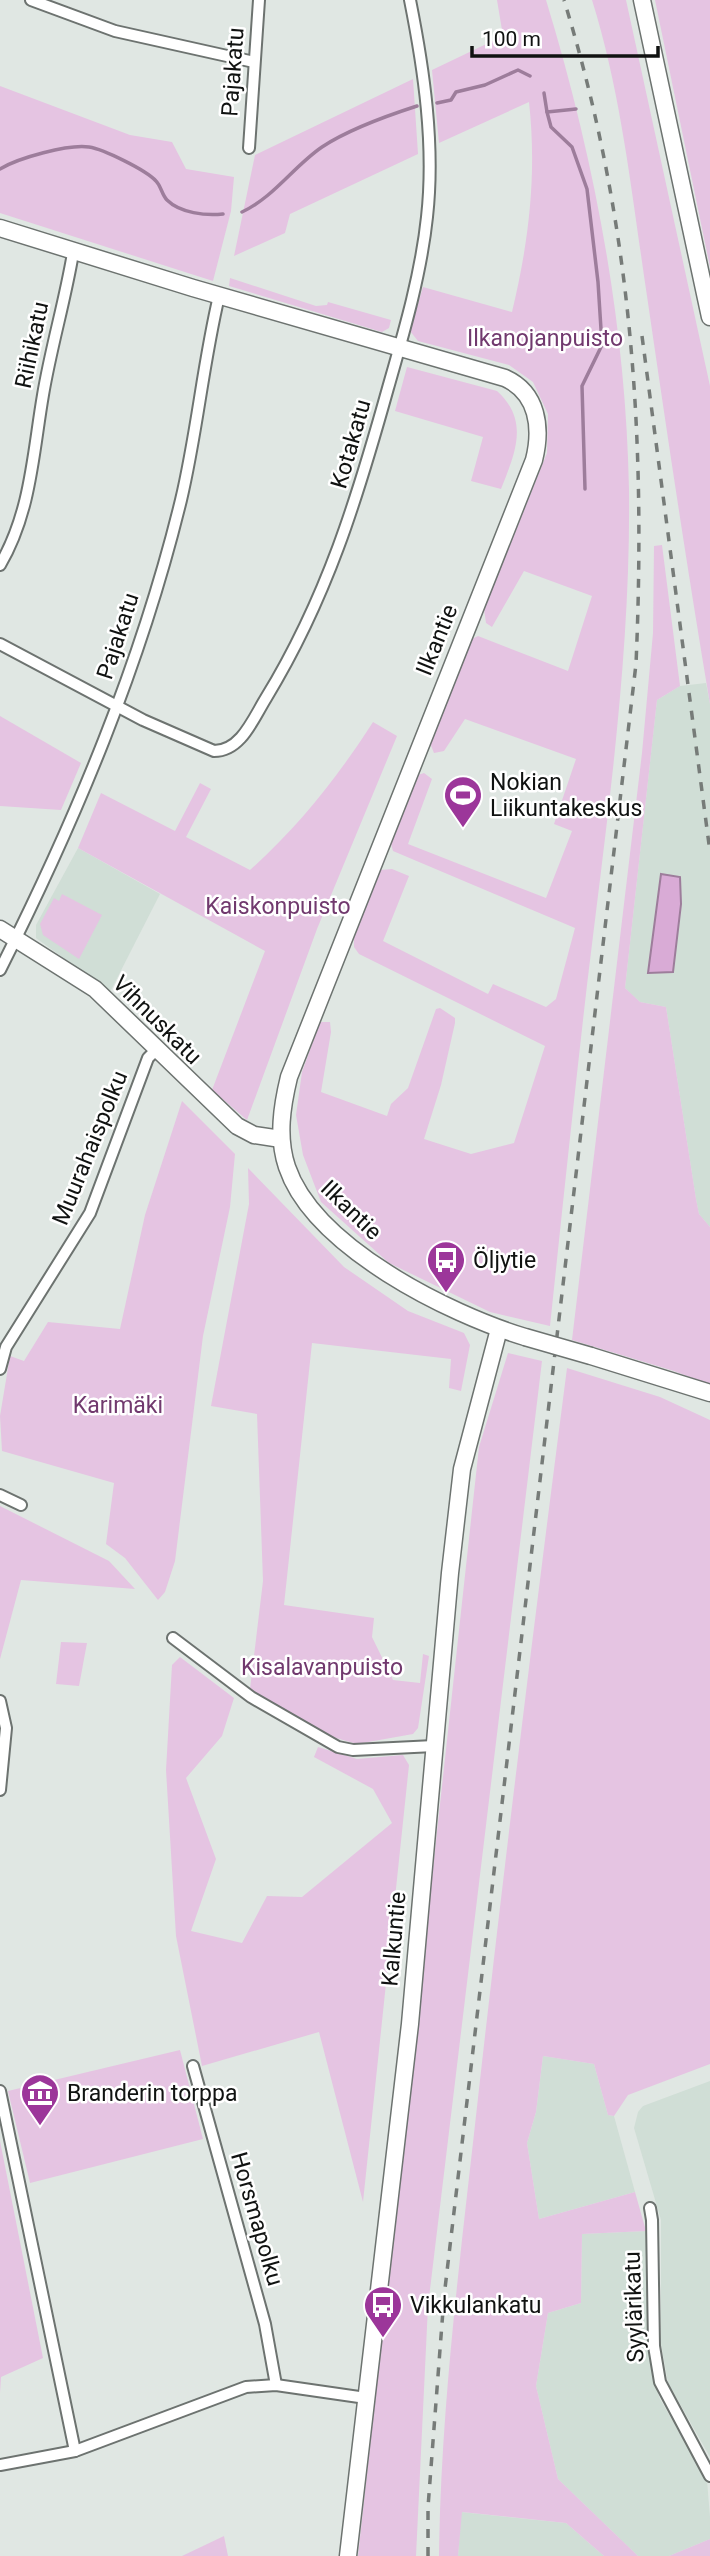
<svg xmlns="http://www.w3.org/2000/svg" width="710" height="2556" font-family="Roboto,sans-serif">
<rect width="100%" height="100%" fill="#e0e7e3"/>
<g fill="#d0ded6">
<polygon points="706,683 710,704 710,1227 699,1214 696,1199 666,1007 640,1002 625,988 657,700 680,686"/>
<polygon points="78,848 160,894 110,992 36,938 36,925"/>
<polygon points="543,2056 594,2064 608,2115 614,2116 635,2192 539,2219 527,2143 536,2112"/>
<polygon points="710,2081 710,2457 668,2383 661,2344 661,2220 634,2128 638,2112 643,2106"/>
<polygon points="646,2231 653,2378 660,2399 707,2480 710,2517 710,2539 669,2556 638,2556 558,2479 536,2386 548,2313 581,2303 582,2234"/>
<polygon points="461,2512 566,2523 604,2556 458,2556"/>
</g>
<g fill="#e5c4e2">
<path d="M497,0h49c48,157 80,324 83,489 2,167 -22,330 -42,496 -13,113 -25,227 -37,341l-60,-14 -101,-49 -68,-61 -18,-47 -7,-40 6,-43 18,-50h10l1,10 -10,60 66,24 4,-12 17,-16 28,-79 4,-1 15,10v5l-14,62 -17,54 47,15 43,-11 31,-97 -186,-92 -5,-7v-11l26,-66 12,-1 17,7 -26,65 105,53 5,-10 53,23 10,-8 19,-71 -182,-77 -2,-7 27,-69 6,-2 8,6 -24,65 138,54 26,-67 -18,-7 22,-65 -111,-40 -21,32 -10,2 -4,-10 42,-104 6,-3 90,35 24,-75 -68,-25 -32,56 -6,-4 -2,-14 63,-156 1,-39 -15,-32 -24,-17 -91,-24 -8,-10 13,-44 89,25c17,-71 25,-137 17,-210l-90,41 -7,-73 71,-34z"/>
<path d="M592,0h34l84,386v318c-23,-136 -43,-271 -63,-408 -15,-99 -25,-200 -55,-296z"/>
<polygon points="655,0 710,0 710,267"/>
<polygon points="413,79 418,154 290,214 285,233 234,256 255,155"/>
<polygon points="0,86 130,135 172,142 186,169 234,177 231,211 213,281 0,213"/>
<polygon points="230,278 316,306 327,305 328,302 391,320 389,328 382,332 229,286"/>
<path d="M407,367l90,24c33,30 18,62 4,98l-30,-8 12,-44 -88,-26z"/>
<polygon points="662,545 680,686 657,700 625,988 640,1002 666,1007 696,1199 699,1214 710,1227 710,1385 674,1371 572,1340 642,753 653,633 654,546"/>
<polygon points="0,716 81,763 61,810 0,806"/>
<path d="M373,722l24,14 -80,193 -70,191 -35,-30 53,-139 -187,-103 23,-55 74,38 25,-48 11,6 -25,48 64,33c49,-44 87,-92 123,-148z"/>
<polygon points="62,894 102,915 79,959 43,935 40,924 54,898 59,901"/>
<polygon points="182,1101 235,1154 230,1207 203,1336 175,1561 165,1592 158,1600 125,1558 106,1544 114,1483 2,1451 0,1416 10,1356 24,1361 48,1322 120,1329 145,1215"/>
<polygon points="248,1168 344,1267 408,1311 464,1333 470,1345 461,1391 449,1388 451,1359 312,1343 284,1605 374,1618 372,1637 393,1680 420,1683 423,1654 429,1656 418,1728 413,1734 357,1744 329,1736 250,1689 263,1581 257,1414 211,1406 249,1204"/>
<polygon points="508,1353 542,1361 428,2306 416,2556 358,2556 479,1447"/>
<path d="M567,1368l93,29 50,23v644l-82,31 -14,21 -6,-1 -14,-51 -51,-8 -7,56 -9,31 12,76 96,-27 11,39 -64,3 -1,69 -33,10 -12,73 22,93 80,77h-34l-38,-33 -104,-11 -4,44h-19c2,-156 23,-312 40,-467 27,-240 57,-481 88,-721z"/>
<polygon points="0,1506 109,1561 135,1589 21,1580 0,1659"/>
<polygon points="61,1642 87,1643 79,1686 56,1684"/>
<polygon points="180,1657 234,1698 222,1736 186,1778 216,1859 191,1931 242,1943 267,1896 302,1897 392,1823 373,1789 314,1757 318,1747 357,1759 403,1755 409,1765 363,2202 319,2032 202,2066 176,1936 166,1770 172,1665"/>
<polygon points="180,2050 203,2139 30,2183 8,2091"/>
<polygon points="0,2141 43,2358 1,2377 0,2393"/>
<polygon points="224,2536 228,2556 182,2556"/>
<polygon points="710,2539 710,2556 669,2556"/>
</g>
<polygon fill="#d9abd6" stroke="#9d7d9b" stroke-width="2" points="661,874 680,877 681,904 673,972 648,973"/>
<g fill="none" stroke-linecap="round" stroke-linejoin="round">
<g stroke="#9d7d9b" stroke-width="3.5">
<polyline points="544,93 547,112 576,109"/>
<polyline points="437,103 451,100 456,92 485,85 518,70 530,76"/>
<polyline points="547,112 551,127 572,147 587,189 598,282 602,345 582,386 585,489"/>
<path d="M0,169c18,-11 68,-25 89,-22 14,2 57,23 67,34 5,5 6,14 11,19 13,13 39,16 56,14"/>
<path d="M242,212c32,-15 52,-46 80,-65 27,-18 64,-31 95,-41"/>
</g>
<defs>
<g id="street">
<polyline points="31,0 115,31 254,62"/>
<polyline points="249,148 259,0"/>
<path d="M0,565c31,-53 33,-112 43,-170 8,-48 22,-94 30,-142"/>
<path d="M0,644l143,76 71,31c27,0 39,-32 52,-53 61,-100 91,-199 122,-310 16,-56 33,-114 39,-171 8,-72 -3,-147 -17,-217"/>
<path d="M0,970c76,-151 141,-306 181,-470 16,-67 22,-137 38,-204"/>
<polyline points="0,1369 6,1347 90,1213 148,1058 156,1050"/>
<polyline points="0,1495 21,1505"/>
<polyline points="173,1638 251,1697 338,1747 353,1750 434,1746"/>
<polyline points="0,1701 6,1728 0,1790"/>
<polyline points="193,2066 265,2324 276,2385"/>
<polyline points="0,2091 75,2451"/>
<polyline points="650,2208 652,2220 654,2346 660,2382 710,2476"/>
<polyline points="0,2465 75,2451 246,2387 276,2385 366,2398"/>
</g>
<g id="secondary">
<polyline points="642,0 710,317"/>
<path d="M0,228l193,60 312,90c33,15 37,50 29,82l-245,617c-7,29 -12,60 -2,90 27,80 162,147 238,170"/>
<polyline points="0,929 95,989 237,1126 254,1135 281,1139"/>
<polyline points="591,1356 710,1393"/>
<polyline points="348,2556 410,2024 450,1573 462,1469 499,1329"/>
</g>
</defs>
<use href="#street" stroke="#6d7370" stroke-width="14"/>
<use href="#secondary" stroke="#6d7370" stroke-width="19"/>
<use href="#street" stroke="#fff" stroke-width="10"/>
<use href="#secondary" stroke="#fff" stroke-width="16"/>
<g stroke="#767b78" stroke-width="3.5" stroke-dasharray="9 9" stroke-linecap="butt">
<polyline points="642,336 710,852"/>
<path d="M428,2556v-49l16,-210 192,-1633c10,-230 -4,-443 -72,-664"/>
</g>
<defs>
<polyline id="secondary-bridge" points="525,1337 591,1356"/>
</defs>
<use href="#secondary-bridge" stroke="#6d7370" stroke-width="19" stroke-linecap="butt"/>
<use href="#secondary-bridge" stroke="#fff" stroke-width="16"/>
</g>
<defs>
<symbol id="stadium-pin" viewBox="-11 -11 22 30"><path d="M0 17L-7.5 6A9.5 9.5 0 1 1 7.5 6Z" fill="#9c369a" stroke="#fff"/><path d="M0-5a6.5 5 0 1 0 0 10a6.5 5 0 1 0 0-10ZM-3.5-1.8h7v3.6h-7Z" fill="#fff"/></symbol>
<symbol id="bus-pin" viewBox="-11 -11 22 30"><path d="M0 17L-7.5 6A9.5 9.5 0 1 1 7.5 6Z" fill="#9c369a" stroke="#fff"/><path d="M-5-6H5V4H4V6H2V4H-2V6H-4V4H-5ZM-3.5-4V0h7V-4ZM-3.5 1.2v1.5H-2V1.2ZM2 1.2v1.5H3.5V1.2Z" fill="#fff"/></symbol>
<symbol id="museum-pin" viewBox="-11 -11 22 30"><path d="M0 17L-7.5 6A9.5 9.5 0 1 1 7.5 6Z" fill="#9c369a" stroke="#fff"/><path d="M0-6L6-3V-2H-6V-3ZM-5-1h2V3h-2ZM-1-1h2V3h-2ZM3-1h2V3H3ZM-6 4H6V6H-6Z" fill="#fff"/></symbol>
</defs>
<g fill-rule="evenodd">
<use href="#stadium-pin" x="441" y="773" width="44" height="60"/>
<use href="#bus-pin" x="424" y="1238" width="44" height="60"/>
<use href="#museum-pin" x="18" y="2071" width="44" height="60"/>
<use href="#bus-pin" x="361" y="2283" width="44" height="60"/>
</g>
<g text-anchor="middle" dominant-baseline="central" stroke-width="5" stroke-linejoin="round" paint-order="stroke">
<g font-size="23" fill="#101211" stroke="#fff">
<text transform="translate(233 72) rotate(-86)">Pajakatu</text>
<text transform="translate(32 345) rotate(-78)">Riihikatu</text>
<text transform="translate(351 444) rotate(-74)">Kotakatu</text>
<text transform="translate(118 636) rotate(-72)">Pajakatu</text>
<text transform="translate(437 640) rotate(-68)">Ilkantie</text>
<text transform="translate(157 1020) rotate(45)">Vihnuskatu</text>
<text transform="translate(90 1148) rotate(-68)">Muurahaispolku</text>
<text transform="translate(351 1210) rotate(44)">Ilkantie</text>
<text transform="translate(394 1939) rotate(-85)">Kalkuntie</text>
<text transform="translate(257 2219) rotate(74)">Horsmapolku</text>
<text transform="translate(634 2307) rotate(-92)">Syylärikatu</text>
</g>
<g font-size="23" fill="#71396e" stroke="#fff">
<text x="545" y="338">Ilkanojanpuisto</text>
<text x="278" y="906">Kaiskonpuisto</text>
<text x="118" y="1405">Karimäki</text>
<text x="322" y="1667">Kisalavanpuisto</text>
</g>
<g font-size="23" fill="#101211" stroke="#fff" text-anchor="start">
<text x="490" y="782">Nokian<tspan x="490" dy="26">Liikuntakeskus</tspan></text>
<text x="473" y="1260">Öljytie</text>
<text x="67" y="2093">Branderin torppa</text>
<text x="410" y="2305">Vikkulankatu</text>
</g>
</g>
<path d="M472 46v10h186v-10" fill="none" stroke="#101211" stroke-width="3.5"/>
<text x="482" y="46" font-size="21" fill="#101211" stroke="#ffffff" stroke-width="5" paint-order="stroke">100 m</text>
</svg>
